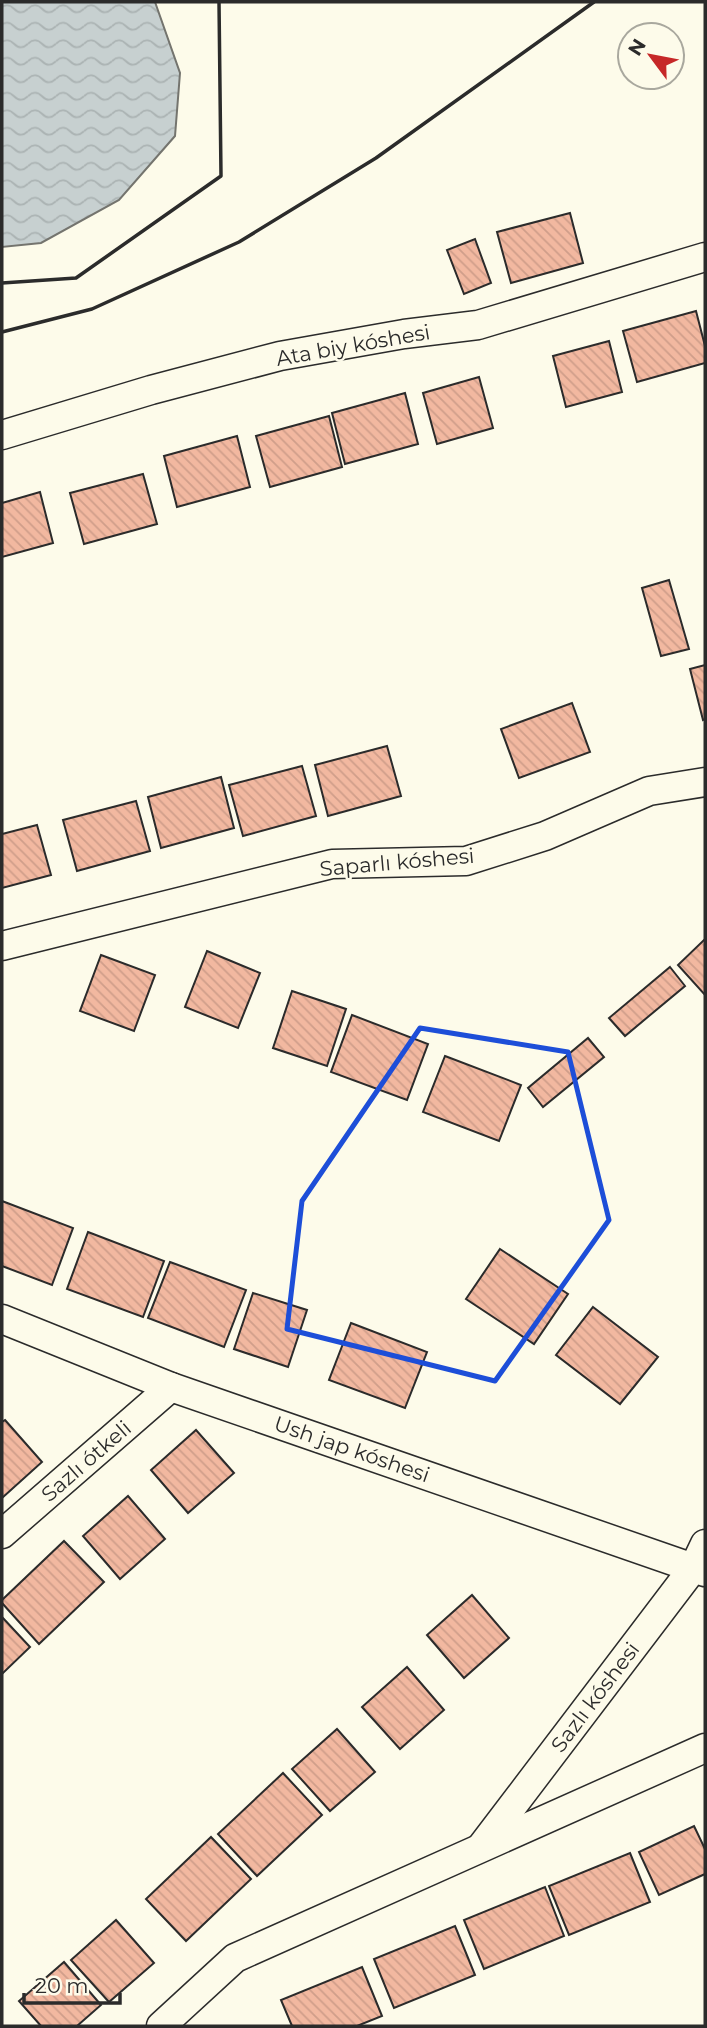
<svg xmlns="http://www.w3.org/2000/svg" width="707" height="2028" font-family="Montserrat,sans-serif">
<defs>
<pattern id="water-waves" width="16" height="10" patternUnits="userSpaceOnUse" patternTransform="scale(1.75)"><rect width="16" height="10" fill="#c7d0d0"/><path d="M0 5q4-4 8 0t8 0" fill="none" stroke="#abb3b3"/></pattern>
<pattern id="building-back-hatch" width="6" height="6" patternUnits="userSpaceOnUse" patternTransform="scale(1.75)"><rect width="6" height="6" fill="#f2b8a0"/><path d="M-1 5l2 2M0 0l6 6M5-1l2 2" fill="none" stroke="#d09e8a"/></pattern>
</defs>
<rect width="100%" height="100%" fill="#fdfbea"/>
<polygon fill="url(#water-waves)" stroke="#74746e" stroke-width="2" points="2,2 155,2 180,73 175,136 119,200 41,243 2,247"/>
<g fill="url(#building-back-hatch)" stroke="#2b2b2b" stroke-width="2">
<polygon points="570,213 583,263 511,283 497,232"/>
<polygon points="475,239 491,283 464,294 447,250"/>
<polygon points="696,311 705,346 705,363 637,382 623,331"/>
<polygon points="609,341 622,392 566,407 553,356"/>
<polygon points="479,377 493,428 437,444 423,393"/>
<polygon points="405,393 418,444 345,464 332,413"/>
<polygon points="329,416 342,467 270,487 256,436"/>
<polygon points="237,436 250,487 177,507 164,456"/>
<polygon points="143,474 157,524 84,544 70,493"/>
<polygon points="40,492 53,543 2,557 2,503"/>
<polygon points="669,580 689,649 661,656 642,588"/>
<polygon points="705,665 705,719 703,720 690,669"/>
<polygon points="572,703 590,752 519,778 501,729"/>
<polygon points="387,746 401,796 328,816 315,765"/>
<polygon points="302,766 316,816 243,836 229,785"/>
<polygon points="221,777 234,828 161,848 148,797"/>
<polygon points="136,801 150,851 77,871 63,820"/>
<polygon points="37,825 51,875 2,888 2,834"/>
<polygon points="705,939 705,995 678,965"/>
<polygon points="207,951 260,973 238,1028 185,1007"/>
<polygon points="101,955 155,975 134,1031 80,1011"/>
<polygon points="670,967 685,986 625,1036 609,1018"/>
<polygon points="292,991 346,1009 327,1066 273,1048"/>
<polygon points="352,1015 428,1044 407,1100 331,1072"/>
<polygon points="588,1038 604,1057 543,1107 528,1088"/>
<polygon points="445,1056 521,1085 499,1141 423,1112"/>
<polygon points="2,1201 73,1228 52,1285 2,1266"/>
<polygon points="88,1232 164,1261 143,1317 67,1289"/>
<polygon points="500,1249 568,1294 534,1344 466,1299"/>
<polygon points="170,1262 246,1290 224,1347 148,1318"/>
<polygon points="253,1293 307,1310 288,1367 234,1349"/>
<polygon points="593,1307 658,1357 620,1404 556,1355"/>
<polygon points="351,1323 427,1352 405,1408 329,1380"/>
<polygon points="5,1420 42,1462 2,1498 2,1422"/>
<polygon points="196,1430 234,1473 188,1513 151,1470"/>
<polygon points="128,1496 165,1539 120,1579 83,1536"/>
<polygon points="64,1541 104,1582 39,1644 2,1603 2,1600"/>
<polygon points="472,1595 509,1638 464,1678 427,1635"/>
<polygon points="2,1617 30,1647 2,1674"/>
<polygon points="407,1667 444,1710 400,1749 362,1707"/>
<polygon points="337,1729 375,1772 330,1811 292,1769"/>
<polygon points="283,1773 322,1815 257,1876 218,1834"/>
<polygon points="694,1826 705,1849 705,1874 659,1895 639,1852"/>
<polygon points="211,1837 251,1879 186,1941 146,1899"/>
<polygon points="630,1853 650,1902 569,1935 549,1886"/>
<polygon points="545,1887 564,1936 484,1969 464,1920"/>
<polygon points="116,1920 154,1963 109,2002 71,1960"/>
<polygon points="455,1926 475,1975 394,2008 374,1959"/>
<polygon points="64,1962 101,2005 77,2026 41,2026 19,2001"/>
<polygon points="362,1967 382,2016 357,2026 292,2026 281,2000"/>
</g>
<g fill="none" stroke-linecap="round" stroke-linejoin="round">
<defs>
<g id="minor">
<polyline points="2,435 151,390 280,356 404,334 478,325 705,257"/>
<polyline points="2,946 332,864 466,861 545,836 649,791 705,782"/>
<polyline points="2,1319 171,1387 705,1572"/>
<polyline points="2,1534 171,1387"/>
<polyline points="482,1846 694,1567 705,1544"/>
<polyline points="161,2026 235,1958 705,1748"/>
</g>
</defs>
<use href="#minor" stroke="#2b2b2b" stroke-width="31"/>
<use href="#minor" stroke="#fdfbea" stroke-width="28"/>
<g stroke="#2b2b2b" stroke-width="3.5">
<polyline points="2,283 76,278 221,176 219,2"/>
<polyline points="2,332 92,309 239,242 376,158 594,2"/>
</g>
</g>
<path fill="none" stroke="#1d4ed8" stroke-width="5" stroke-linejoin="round" d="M420,1028l148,24 41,168 -114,161 -208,-52 15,-128z"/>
<g text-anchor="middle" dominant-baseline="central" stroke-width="5" stroke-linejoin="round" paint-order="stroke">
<g font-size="21" fill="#2b2b2b" stroke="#fdfbea">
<text transform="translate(353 345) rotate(-10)">Ata biy kóshesi</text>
<text transform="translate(397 862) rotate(-5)">Saparlı kóshesi</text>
<text transform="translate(352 1449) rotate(19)">Ush jap kóshesi</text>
<text transform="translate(86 1461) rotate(-41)">Sazlı ótkeli</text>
<text transform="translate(595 1697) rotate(-53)">Sazlı kóshesi</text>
</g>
</g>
<rect width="707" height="2028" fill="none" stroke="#2b2b2b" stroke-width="7"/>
<g transform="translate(651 56) rotate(302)"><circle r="33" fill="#fdfbea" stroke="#a9a89e" stroke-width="2"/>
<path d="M0-5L12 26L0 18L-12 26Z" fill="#c62828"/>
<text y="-10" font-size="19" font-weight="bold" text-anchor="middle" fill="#2b2b2b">N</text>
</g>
<path d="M24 1993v10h96v-10" fill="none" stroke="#2b2b2b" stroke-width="3.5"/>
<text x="35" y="1993" font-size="21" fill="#2b2b2b" stroke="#fdfbea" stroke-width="5" paint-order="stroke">20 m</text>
</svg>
